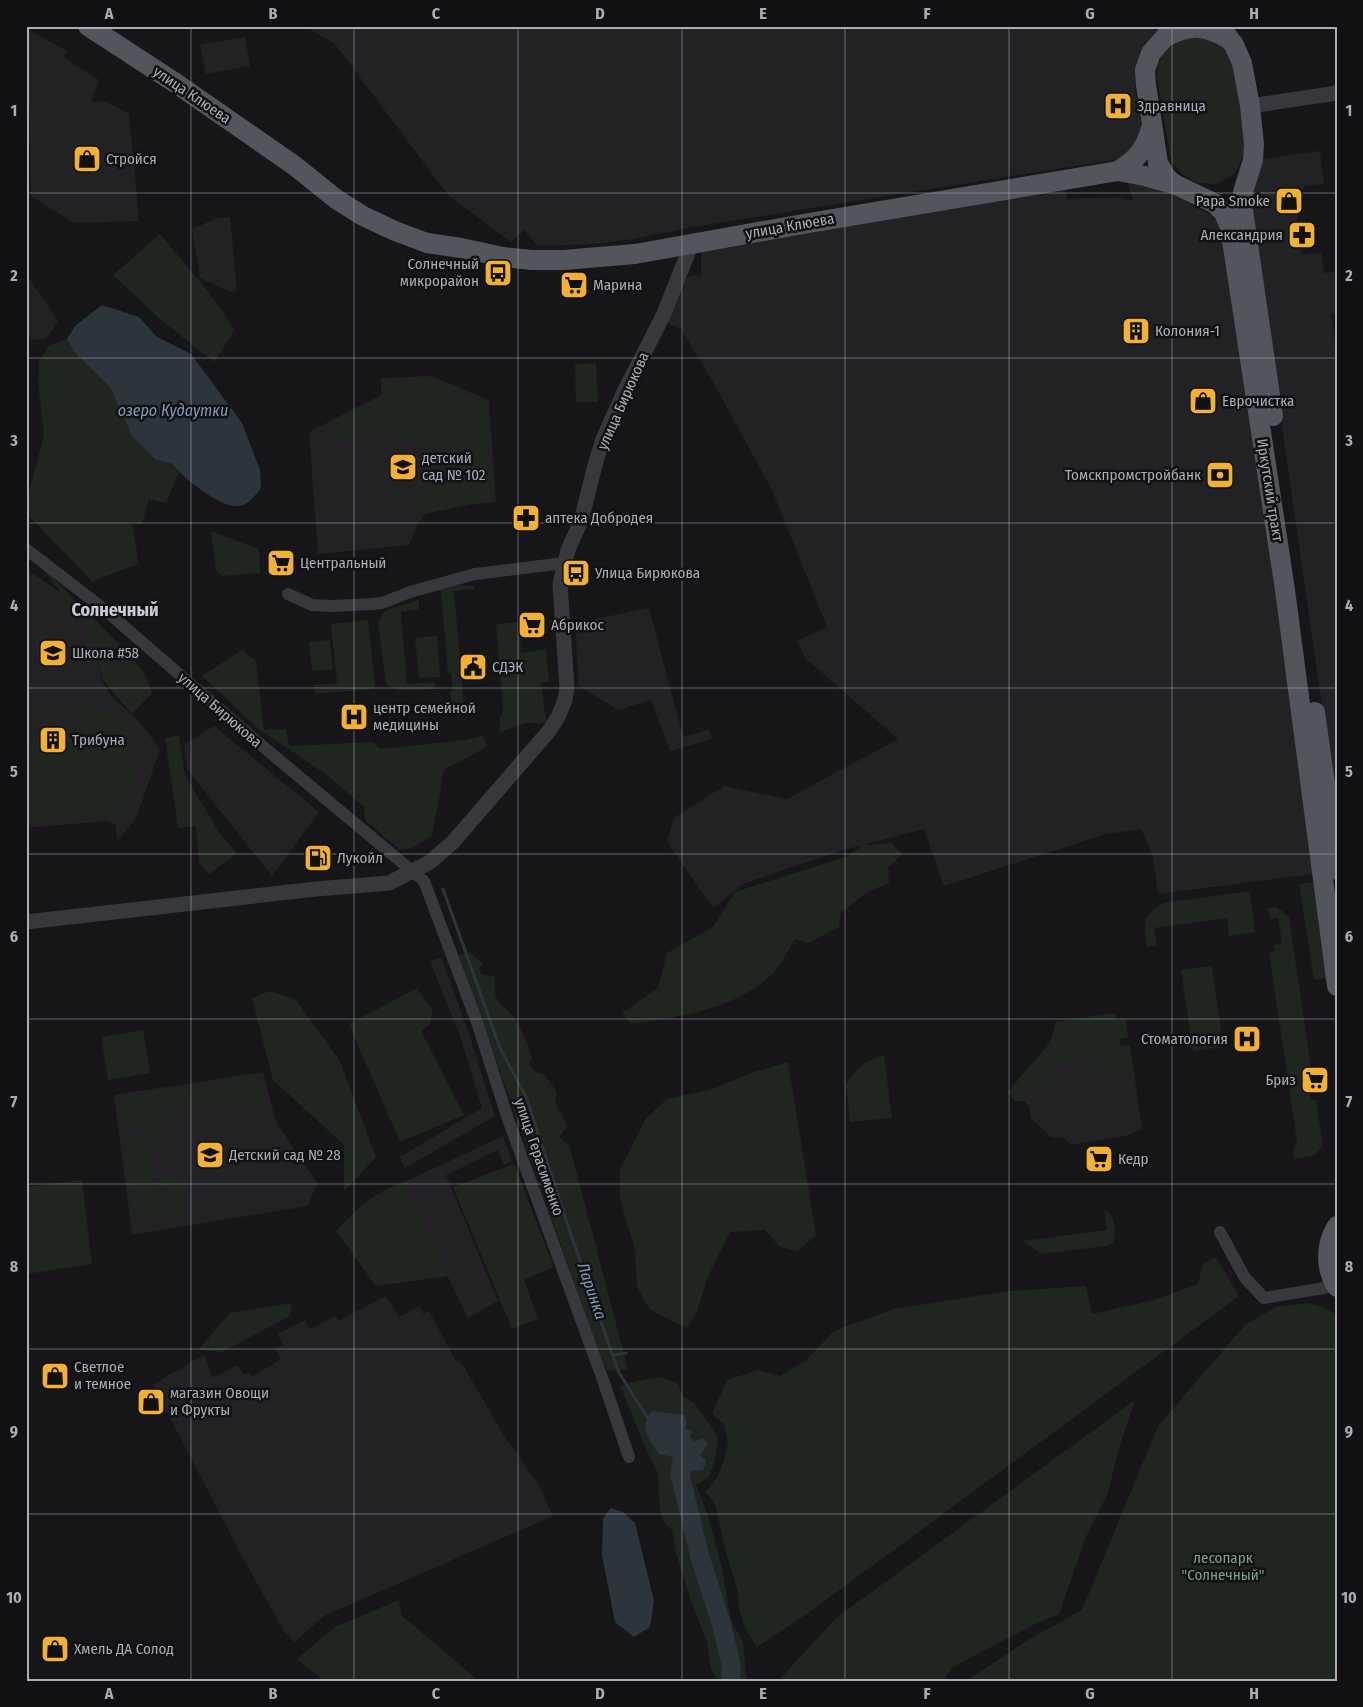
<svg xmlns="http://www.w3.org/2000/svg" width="1363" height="1707" font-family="'Fira Sans Condensed',sans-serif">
<rect width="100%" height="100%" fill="#161618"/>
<g fill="#222225">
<polygon points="304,26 1163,26 1137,69 1135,87 1142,128 1138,143 1119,159 693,227 633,239 595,244 538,246 524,230 511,242 448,195 335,44"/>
<polygon points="27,29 67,51 64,58 99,80 91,102 105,101 129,114 139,221 74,223 31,196 29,108 26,105"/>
<polygon points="245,37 250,66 206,74 200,45"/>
<polygon points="1320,151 1324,184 1304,186 1304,189 1294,190 1299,229 1296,230 1297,239 1300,239 1302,255 1321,252 1324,273 1335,272 1337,286 1337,313 1331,314 1337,353 1337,810 1251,210 1252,196 1262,159"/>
<polygon points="1127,180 1157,186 1209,214 1219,223 1225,234 1278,597 1313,874 1158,894 1153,856 1141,829 1106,834 944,886 924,829 844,850 745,883 713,908 667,842 674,818 724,786 787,799 898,739 805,658 797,641 827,627 772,490 713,382 681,329 667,323 683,280 691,276 701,275 701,252 708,249 917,213 1066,190 1067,199 1117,197 1133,201"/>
<polygon points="230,217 237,291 231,292 200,278 192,229 218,218"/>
<polygon points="26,274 58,321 46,339 26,340"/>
<polygon points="431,376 489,400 496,502 429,508 417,526 409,545 318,554 309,432 381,395 381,378"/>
<polygon points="26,569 64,595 91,629 101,679 111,696 138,720 160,749 136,819 117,841 116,825 108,821 26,828"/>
<polygon points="649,608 683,737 709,730 712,739 670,751 651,700 618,710 579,686 575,623"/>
<polygon points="214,726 319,812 272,876 187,769 184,745"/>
<polygon points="441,957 468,1031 495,1116 405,1168 400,1157 482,1108 459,1033 430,961"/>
<polygon points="1115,1013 1116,1020 1125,1019 1128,1037 1119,1039 1120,1046 1130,1045 1142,1129 1126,1136 1071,1145 1064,1138 1051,1137 1030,1117 1030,1107 1024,1101 1016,1101 1007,1093 1050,1043 1056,1022"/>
<polygon points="263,1072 276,1122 317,1183 308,1206 132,1235 114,1095"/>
<polygon points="503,1136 512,1161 504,1165 498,1150 446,1175 498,1301 468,1318 402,1183"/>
<polygon points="386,1296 399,1317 419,1306 423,1314 429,1311 456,1361 460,1360 503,1434 539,1485 553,1516 324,1616 295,1642 285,1633 246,1564 153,1385 174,1372 181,1369 190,1362 205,1355 212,1378 238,1365 243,1375 249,1372 252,1377 281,1359 275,1349 283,1344 277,1334 305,1320 310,1329 335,1316 338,1321"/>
</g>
<g fill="#1e261f">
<path d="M1195,34c22,9 30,8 38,31l13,77 -7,25 -5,7 -17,10 -19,-1 -9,-4 -9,-7 -6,-7 -4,-10 -13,-78 1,-10 2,-9 7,-11 7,-6z"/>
<polygon points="160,234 211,295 235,330 214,362 161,320 113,275"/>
<polygon points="67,339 74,352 110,387 132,436 156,460 171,463 179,472 166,503 149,499 142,524 132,523 139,564 92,581 26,513 26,502 44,436 38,381 39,361 49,346"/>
<polygon points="596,363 598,402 576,402 575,364"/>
<polygon points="430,378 487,403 493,500 419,515 420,488 439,484 438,451 389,433 330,440 329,425 384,394 384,381"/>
<polygon points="211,531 259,549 260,573 222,576 216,570"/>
<polygon points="41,566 130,655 146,676 152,693 132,714 102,679 90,632"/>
<polygon points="474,585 474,589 454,591 464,705 452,706 450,692 453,691 451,673 448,673 441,590 454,586"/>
<path d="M419,600v9l-18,3 6,72 28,-2 1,7c-13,0 -42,5 -50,-6l-8,-60 6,-12z"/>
<polygon points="368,620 375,685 372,689 315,694 314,685 337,683 331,624"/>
<polygon points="519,622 521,653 546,649 549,681 541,683 546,721 541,723 524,723 499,733 500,719 503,711 496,624"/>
<polygon points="437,636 440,677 419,678 415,638"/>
<polygon points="330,640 333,669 312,671 309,642"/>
<polygon points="242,650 256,661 264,730 286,729 289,746 373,742 379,748 389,748 466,740 483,736 487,746 469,757 443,770 440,794 432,836 412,848 400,850 365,820 364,807 327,775 259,729 202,676"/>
<polygon points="96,707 113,712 125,720 131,743 134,786 125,803 108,814 26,823 26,743 80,738 77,708"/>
<polygon points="179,735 185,775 220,834 237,853 209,874 199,863 196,826 178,828 165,738"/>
<path d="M891,843l11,11 -14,14 1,15 -22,9 -27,22 -1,13 -31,16 -13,-4c-7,11 -16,30 -26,38 -37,33 -91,40 -138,47l-9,-11 36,-25 9,-35 46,-26 22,-35 113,-36 15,-11z"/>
<polygon points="1314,882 1327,978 1314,980 1299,884"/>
<path d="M1250,891l5,41 -26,4 -2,-18 -73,10 3,18 -10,1c-3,-24 -6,-29 16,-44z"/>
<polygon points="1277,907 1289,917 1311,1069 1307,1070 1311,1100 1316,1100 1323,1147 1313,1156 1294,1159 1293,1150 1297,1142 1269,952 1275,951 1274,945 1282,943 1278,918 1270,919 1268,908"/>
<path d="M469,952l14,11 -4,5 3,7 12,1c3,8 -1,16 3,23 4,7 11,11 16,17 7,10 16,31 19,43l-3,5 6,8 9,2 13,18 -2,10 12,24 -8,11 11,10 58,223 -21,1 -19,-49 -129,-367z"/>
<polygon points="1212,966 1223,1047 1193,1051 1181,970"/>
<polygon points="417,988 433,1011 429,1025 421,1031 464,1115 400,1142 349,1024"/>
<polygon points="270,991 295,999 340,1061 376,1157 344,1191 344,1145 273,1080 252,998"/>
<path d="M1115,1013l1,7 9,-1 3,18 -9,2 1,7 10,-1 3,26 -26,1c-5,-5 -8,-11 -15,-13 -24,-8 -52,27 -68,42h-8l-9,-8 43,-50 6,-21z"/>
<polygon points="143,1030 150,1073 108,1080 101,1037"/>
<path d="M884,1055l8,63 -42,4 -4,-38c12,-17 18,-23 38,-29z"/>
<polygon points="788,1062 816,1235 797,1252 779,1246 765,1230 730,1232 708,1277 696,1314 687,1328 650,1310 637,1287 635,1250 620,1199 620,1169 646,1118 667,1099 710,1090 754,1072"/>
<polygon points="261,1075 267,1101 256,1107 220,1097 213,1099 208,1106 175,1110 170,1113 143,1104 139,1115 145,1117 148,1109 167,1116 160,1136 121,1125 118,1098 162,1090 163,1096 169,1096 169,1089 187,1086 188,1093 194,1092 193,1085 215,1081 216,1088 222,1088 222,1080 226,1079 227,1085 234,1084 233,1078"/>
<polygon points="122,1132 157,1142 151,1160 160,1218 134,1223 133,1220 140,1219 139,1210 132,1211 131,1198 137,1197 136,1189 130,1190 127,1176 134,1175 133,1167 126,1167 124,1152 132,1151 131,1142 123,1143"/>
<polygon points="514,1164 554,1267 524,1280 538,1319 512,1329 453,1187"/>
<path d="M162,1174l18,5c5,12 -9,29 12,33l2,3 -27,4 -1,-4 6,-1 -1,-9 -6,1 -2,-10 5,-1 -1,-8h-6l-2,-11z"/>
<polygon points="82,1180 92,1264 26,1274 26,1187"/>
<path d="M402,1183l46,93 -72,10 -40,-55c19,-21 39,-39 66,-48z"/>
<path d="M1104,1209c11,6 13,23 9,34l-7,3 -64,8 -19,-13 84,-11z"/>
<polygon points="1216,1257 1239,1296 811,1611 757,1647 745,1628 739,1609 738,1592 726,1553 715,1503 705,1492 718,1476 724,1460 728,1443 724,1424 712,1414 727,1380 758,1370 780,1376 806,1360 834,1331 894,1309 1008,1291 1086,1286 1092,1314 1154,1300 1198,1284 1203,1264"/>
<polygon points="292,1303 290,1316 222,1352 198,1350 230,1313"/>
<polygon points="1308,1303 1323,1307 1337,1315 1337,1681 966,1681 1031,1638 1082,1610 1158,1426 1245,1325 1276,1307"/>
<polygon points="661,1377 677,1383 683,1396 695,1404 718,1436 715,1461 708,1478 696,1485 706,1510 715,1541 722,1568 731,1620 743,1643 747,1681 717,1681 710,1666 707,1642 689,1595 676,1553 672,1530 665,1524 660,1511 658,1473 649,1456 620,1386 637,1381"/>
<polygon points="1135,1400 1118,1451 1108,1493 1086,1537 1059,1614 1031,1626 953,1667 943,1681 778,1681 836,1618"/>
<polygon points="399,1600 401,1615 479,1681 325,1681 297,1659 335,1627"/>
</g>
<g fill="#2c353c">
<path d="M102,305l37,12 18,20 34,17 51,69 18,47 1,18c-6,8 -14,19 -25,18 -19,0 -53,-29 -65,-43l-15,-3 -24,-24 -22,-49 -36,-35 -7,-13 8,-13z"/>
<path d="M652,1411l32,4 3,7 -2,6 7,3 -2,5 4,6 8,-4 6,6 -8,11 6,5 -3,10 -12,1 -11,4 -8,-13 2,-5 -15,-3c-10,-15 -21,-27 -7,-43z"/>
<polygon points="611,1508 623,1512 635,1523 654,1601 650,1627 634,1637 615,1622 602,1555 603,1518"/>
</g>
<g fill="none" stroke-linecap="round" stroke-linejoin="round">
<g stroke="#2c353c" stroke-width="3">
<polyline points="443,889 500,1048 527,1099 565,1217 618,1371 647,1417"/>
<polyline points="613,1355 626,1353"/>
</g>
<polyline stroke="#2c353c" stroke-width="19" points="683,1451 680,1475 700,1557 721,1623 731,1664 731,1681"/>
<g stroke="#37383d" stroke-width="12">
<polyline points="26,549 105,610 254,739 424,881 477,1022 508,1119 603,1380 629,1457"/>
<polyline points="288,594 312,605 332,606 372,604 382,603 410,592 475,574 564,563"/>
<polyline points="1220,1232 1245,1278 1264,1298 1336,1286"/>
</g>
<g stroke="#37383d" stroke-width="15">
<polyline points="1250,106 1337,93"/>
<polyline points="26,922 316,889 389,883 430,862 453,842 549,731 558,717 565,700 567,688 560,584 568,550 581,521 595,465 603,439 624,392 663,316 692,243"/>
</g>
<g stroke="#53555c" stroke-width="20">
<polyline points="88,26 177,84 295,166 336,199 363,216 395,231 427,243 461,248 503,257 532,260 564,260 635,254 803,224 1118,171 1145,176 1174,184"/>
<polyline points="1172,26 1165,37 1151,53 1145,70 1146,85 1158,163 1166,177 1174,184 1214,203 1224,213 1230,227 1285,590 1337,986"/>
<polyline points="1220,26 1234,45 1242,63 1250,106 1254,144 1253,160 1243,192 1243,210 1273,416"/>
<path d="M1165,37c26,-13 39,-12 64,2"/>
<path d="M1118,171c21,-13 27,-22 34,-45"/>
<polyline points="1315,712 1337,870"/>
<path d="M1337,1226c-12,19 -12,42 0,61"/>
</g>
</g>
<path fill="none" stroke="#a8adb8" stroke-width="1" stroke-opacity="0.55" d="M191,26v1655M354,26v1655M518,26v1655M682,26v1655M845,26v1655M1009,26v1655M1172,26v1655M26,193h1311M26,358h1311M26,523h1311M26,688h1311M26,854h1311M26,1019h1311M26,1184h1311M26,1349h1311M26,1514h1311"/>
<defs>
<symbol id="hospital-square" viewBox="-11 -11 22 22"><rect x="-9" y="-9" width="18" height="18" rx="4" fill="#f2b134" stroke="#111113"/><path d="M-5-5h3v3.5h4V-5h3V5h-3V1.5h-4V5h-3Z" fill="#111"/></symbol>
<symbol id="shop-square" viewBox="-11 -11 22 22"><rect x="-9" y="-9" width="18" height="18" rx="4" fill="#f2b134" stroke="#111113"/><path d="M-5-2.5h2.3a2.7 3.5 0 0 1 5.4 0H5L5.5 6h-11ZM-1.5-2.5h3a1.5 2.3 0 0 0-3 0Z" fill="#111"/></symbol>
<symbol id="pharmacy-square" viewBox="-11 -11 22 22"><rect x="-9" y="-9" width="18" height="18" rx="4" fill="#f2b134" stroke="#111113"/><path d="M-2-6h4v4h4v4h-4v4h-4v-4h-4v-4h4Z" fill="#111"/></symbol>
<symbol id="bus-square" viewBox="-11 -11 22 22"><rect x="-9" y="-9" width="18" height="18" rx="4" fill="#f2b134" stroke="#111113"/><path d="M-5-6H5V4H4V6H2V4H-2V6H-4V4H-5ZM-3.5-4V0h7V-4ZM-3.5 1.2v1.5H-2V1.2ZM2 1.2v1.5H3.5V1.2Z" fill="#111"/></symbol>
<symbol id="supermarket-square" viewBox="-11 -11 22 22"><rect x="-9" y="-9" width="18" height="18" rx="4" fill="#f2b134" stroke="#111113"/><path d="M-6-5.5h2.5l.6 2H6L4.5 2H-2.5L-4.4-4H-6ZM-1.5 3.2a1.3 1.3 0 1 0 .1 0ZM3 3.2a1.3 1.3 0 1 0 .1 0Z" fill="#111"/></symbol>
<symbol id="building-square" viewBox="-11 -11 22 22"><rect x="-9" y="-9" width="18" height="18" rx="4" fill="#f2b134" stroke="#111113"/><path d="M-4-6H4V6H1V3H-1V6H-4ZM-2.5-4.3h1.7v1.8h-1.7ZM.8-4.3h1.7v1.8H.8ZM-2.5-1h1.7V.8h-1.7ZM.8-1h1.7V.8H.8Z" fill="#111"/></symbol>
<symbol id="school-square" viewBox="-11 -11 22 22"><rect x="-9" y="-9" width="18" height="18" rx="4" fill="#f2b134" stroke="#111113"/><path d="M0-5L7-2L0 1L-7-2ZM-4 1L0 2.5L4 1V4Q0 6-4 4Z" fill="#111"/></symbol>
<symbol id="bank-square" viewBox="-11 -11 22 22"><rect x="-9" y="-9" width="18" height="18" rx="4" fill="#f2b134" stroke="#111113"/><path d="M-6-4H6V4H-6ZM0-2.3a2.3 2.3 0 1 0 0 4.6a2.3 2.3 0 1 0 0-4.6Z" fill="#111"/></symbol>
<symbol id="civic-square" viewBox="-11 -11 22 22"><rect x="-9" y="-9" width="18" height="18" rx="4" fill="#f2b134" stroke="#111113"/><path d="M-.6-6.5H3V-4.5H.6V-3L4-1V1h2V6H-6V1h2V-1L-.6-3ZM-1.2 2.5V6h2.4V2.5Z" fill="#111"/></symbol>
<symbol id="fuel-square" viewBox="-11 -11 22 22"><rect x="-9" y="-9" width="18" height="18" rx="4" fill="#f2b134" stroke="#111113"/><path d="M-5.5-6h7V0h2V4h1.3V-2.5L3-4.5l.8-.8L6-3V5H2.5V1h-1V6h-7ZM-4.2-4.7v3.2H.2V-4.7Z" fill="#111"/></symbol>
</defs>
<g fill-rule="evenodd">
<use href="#hospital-square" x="1102" y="90" width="32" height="32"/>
<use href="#shop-square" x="71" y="143" width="32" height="32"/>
<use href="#shop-square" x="1273" y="185" width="32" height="32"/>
<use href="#pharmacy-square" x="1286" y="219" width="32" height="32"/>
<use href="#bus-square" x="482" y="257" width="32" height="32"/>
<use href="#supermarket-square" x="558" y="269" width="32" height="32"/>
<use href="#building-square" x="1120" y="315" width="32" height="32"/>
<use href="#shop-square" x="1187" y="385" width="32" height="32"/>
<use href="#school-square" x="387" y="451" width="32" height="32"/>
<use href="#bank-square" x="1204" y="459" width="32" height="32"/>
<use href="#pharmacy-square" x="510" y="502" width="32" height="32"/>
<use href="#supermarket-square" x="265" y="547" width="32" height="32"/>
<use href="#bus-square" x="560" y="557" width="32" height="32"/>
<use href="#supermarket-square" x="516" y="609" width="32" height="32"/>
<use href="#school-square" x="37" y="637" width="32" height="32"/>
<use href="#civic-square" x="457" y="651" width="32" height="32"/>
<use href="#hospital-square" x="338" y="701" width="32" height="32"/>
<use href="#building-square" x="37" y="724" width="32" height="32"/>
<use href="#fuel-square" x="302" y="842" width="32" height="32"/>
<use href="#hospital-square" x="1231" y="1023" width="32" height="32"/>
<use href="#supermarket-square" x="1299" y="1064" width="32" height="32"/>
<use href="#school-square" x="194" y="1139" width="32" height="32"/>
<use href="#supermarket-square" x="1083" y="1143" width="32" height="32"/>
<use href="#shop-square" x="39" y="1360" width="32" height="32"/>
<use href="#shop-square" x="135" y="1386" width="32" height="32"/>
<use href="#shop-square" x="39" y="1633" width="32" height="32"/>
</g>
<g text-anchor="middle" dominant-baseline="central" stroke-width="5" stroke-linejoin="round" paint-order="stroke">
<g font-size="15" fill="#a8adb8" stroke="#111113">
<text transform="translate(192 95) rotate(34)">улица Клюева</text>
<text transform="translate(790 226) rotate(-10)">улица Клюева</text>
<text transform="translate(623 401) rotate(-66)">улица Бирюкова</text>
<text transform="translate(1270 490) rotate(81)">Иркутский тракт</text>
<text transform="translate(220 710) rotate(41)">улица Бирюкова</text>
<text transform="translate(539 1157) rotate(71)">улица Герасименко</text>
</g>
<g font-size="15" fill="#a8adb8" stroke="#111113" text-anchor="start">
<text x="1137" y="106">Здравница</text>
<text x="106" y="159">Стройся</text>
<text x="1270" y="201" text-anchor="end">Papa Smoke</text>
<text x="1283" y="235" text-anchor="end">Александрия</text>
<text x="479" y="264" text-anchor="end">Солнечный<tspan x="479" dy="17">микрорайон</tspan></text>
<text x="593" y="285">Марина</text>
<text x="1155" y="331">Колония-1</text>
<text x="1222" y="401">Еврочистка</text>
<text x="422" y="458">детский<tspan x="422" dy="17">сад № 102</tspan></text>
<text x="1201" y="475" text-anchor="end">Томскпромстройбанк</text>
<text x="545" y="518">аптека Добродея</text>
<text x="300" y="563">Центральный</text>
<text x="595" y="573">Улица Бирюкова</text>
<text x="551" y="625">Абрикос</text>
<text x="72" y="653">Школа #58</text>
<text x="492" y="667">СДЭК</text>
<text x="373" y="708">центр семейной<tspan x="373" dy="17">медицины</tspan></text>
<text x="72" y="740">Трибуна</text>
<text x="337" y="858">Лукойл</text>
<text x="1228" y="1039" text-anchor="end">Стоматология</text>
<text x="1296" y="1080" text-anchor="end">Бриз</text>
<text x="229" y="1155">Детский сад № 28</text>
<text x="1118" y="1159">Кедр</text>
<text x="74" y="1367">Светлое<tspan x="74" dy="17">и темное</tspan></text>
<text x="170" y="1393">магазин Овощи<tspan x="170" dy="17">и Фрукты</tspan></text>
<text x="74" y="1649">Хмель ДА Солод</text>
</g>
<g font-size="15" fill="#7fa381" stroke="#111113">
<text x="1223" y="1558">лесопарк<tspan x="1223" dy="17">"Солнечный"</tspan></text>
</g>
<g font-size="16" font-style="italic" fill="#7f9bb3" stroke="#111113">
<text x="173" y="410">озеро Кудаутки</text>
<text transform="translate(592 1291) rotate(71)">Ларинка</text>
</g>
<g font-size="18" font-weight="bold" fill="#c9ccd4" stroke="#111113">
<text x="115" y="610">Солнечный</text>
</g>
</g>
<rect width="1363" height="1707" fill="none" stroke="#111113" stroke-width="55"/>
<rect x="28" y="28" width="1308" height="1652" fill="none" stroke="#a8adb8" stroke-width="2"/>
<g font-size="16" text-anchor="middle" font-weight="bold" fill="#a8adb8">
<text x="109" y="19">A</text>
<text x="273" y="19">B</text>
<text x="436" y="19">C</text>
<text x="600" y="19">D</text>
<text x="763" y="19">E</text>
<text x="927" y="19">F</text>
<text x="1090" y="19">G</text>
<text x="1254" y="19">H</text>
<text x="14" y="116">1</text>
<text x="1349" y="116">1</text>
<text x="14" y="281">2</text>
<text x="1349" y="281">2</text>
<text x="14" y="446">3</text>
<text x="1349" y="446">3</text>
<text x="14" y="611">4</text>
<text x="1349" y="611">4</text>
<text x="14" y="777">5</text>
<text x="1349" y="777">5</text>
<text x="14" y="942">6</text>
<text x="1349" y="942">6</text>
<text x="14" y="1107">7</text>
<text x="1349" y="1107">7</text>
<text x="14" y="1272">8</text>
<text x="1349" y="1272">8</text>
<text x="14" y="1437">9</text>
<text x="1349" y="1437">9</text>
<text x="14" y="1603">10</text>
<text x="1349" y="1603">10</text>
<text x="109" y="1699">A</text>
<text x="273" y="1699">B</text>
<text x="436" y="1699">C</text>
<text x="600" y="1699">D</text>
<text x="763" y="1699">E</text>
<text x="927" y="1699">F</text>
<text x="1090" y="1699">G</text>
<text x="1254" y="1699">H</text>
</g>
</svg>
